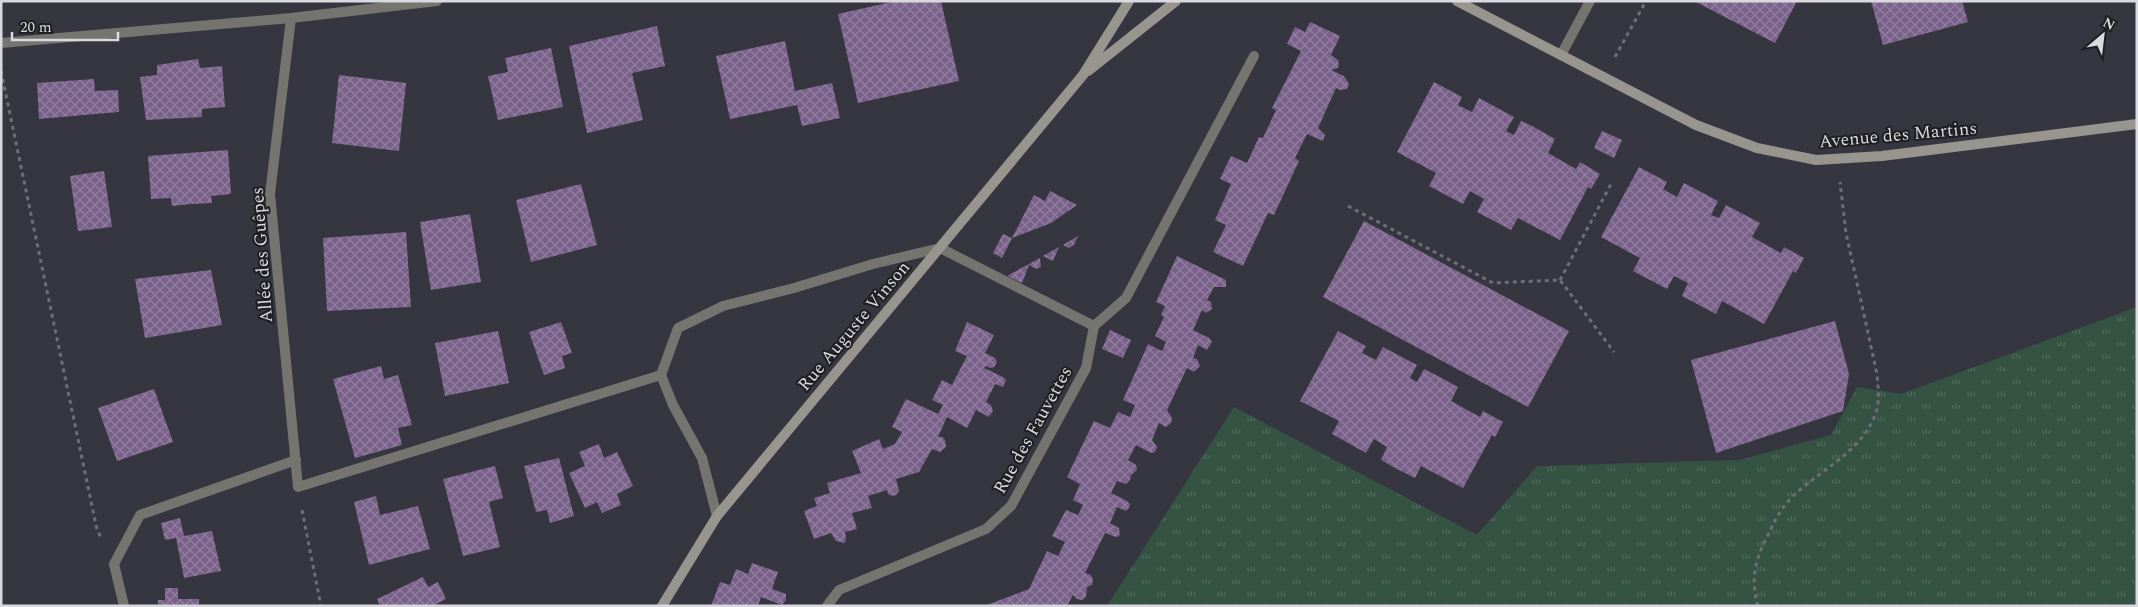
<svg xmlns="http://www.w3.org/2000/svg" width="2138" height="607" font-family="Spectral,serif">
<defs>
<pattern id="grass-tufts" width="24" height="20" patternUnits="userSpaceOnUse" patternTransform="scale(1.25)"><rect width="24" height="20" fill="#355343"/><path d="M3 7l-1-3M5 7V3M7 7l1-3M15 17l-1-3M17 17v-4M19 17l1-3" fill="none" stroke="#526b5e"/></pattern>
<pattern id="building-cross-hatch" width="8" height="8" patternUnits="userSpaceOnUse" patternTransform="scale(1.25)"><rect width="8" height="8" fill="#79618a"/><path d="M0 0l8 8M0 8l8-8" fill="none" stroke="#927e9f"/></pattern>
</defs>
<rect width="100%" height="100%" fill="#363641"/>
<polygon fill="url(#grass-tufts)" points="2137,307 2137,606 1107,606 1234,407 1477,535 1537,466 1740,460 1831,435 1857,387 1901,394"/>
<g fill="url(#building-cross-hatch)">
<polygon points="896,1 941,1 959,81 858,103 838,14"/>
<polygon points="1694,1 1797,1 1775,43"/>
<polygon points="1871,1 1962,1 1968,22 1883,45"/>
<polygon points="1310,22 1340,36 1331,55 1338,60 1339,64 1338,68 1331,70 1344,76 1349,84 1347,89 1340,90 1336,88 1318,128 1325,135 1323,141 1307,134 1295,158 1299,161 1274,215 1268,213 1243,266 1213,252 1226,225 1215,220 1231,184 1220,179 1231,156 1247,163 1259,137 1263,138 1276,110 1272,108 1301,51 1287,44 1295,27 1305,32"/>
<polygon points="657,26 665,66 632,73 643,120 587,133 569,46"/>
<polygon points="785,41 795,91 832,83 840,118 802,126 797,105 730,119 716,56"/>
<polygon points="551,48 563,107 498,120 488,76 508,72 505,58"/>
<polygon points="198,59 200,68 222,66 225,107 202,109 202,117 146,120 140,77 157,75 157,65"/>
<polygon points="339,75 406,83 399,151 332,143"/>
<polygon points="94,79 95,91 118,90 119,112 39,119 37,83"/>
<polygon points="1434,82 1462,97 1458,105 1472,112 1479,98 1514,117 1506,131 1514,135 1521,121 1532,126 1555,139 1548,153 1576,169 1580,162 1600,174 1591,189 1588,187 1560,240 1518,218 1511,230 1477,212 1484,199 1470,191 1463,204 1429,186 1436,173 1397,152"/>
<polygon points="1602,131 1622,140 1614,158 1594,148"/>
<polygon points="228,150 231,194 211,196 212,203 192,204 172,206 171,198 151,199 148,156"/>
<polygon points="1639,167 1667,182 1663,189 1677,197 1684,183 1718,201 1711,215 1719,218 1726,205 1760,223 1752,237 1781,253 1784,247 1804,258 1796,273 1793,271 1764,324 1722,301 1716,314 1682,296 1688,283 1674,276 1667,289 1633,271 1640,258 1601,237"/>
<polygon points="104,171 112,227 78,231 70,176"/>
<polygon points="581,184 597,245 531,262 516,200"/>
<polygon points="1050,191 1077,205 1051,223 1012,238 1034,195 1045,201"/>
<polygon points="470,214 481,282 431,290 420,222"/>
<polygon points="1364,221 1569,331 1528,407 1323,297"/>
<polygon points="406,232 411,307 327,311 323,238"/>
<polygon points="1003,234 1012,238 1002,258 993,253"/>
<polygon points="1078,236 1074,245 1069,248 1063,245"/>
<polygon points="1059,247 1053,261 1043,256"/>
<polygon points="1177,256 1226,280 1226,287 1214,287 1207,300 1211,302 1212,309 1206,313 1202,310 1193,330 1209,338 1212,342 1207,350 1198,345 1193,358 1197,359 1200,366 1194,372 1187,368 1167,410 1172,418 1171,423 1166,427 1159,423 1152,440 1157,447 1155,452 1151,453 1136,445 1128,460 1136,465 1137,470 1131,475 1130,480 1126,484 1117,481 1111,493 1127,501 1130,504 1129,508 1126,511 1117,507 1110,523 1119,528 1120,535 1116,537 1105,533 1085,573 1091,575 1093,580 1092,585 1087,587 1086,597 1082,600 1077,599 1073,595 1067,606 984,606 1029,589 1047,551 1058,556 1065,542 1052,536 1066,510 1078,515 1083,505 1073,500 1080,484 1067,477 1094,421 1110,428 1118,412 1130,417 1135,405 1123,400 1148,344 1162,351 1166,342 1155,336 1164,317 1161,315 1165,306 1156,302"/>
<polygon points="1040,258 1041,267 1036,269 1029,265 1022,283 1007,276"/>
<polygon points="211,270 222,325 145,338 135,279"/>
<polygon points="1835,321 1849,374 1843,411 1716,453 1691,360"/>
<polygon points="561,322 572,353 562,356 565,368 544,375 529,332"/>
<polygon points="967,322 994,335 985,353 995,358 997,362 994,367 990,368 986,366 984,368 1003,377 1006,380 1003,387 995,384 986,402 991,405 993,411 989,417 976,410 967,428 947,417 938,437 942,437 945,440 946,447 940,452 932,449 919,472 896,479 899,491 896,495 892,496 888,494 887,490 868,496 872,508 852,513 857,529 845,532 846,538 845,543 836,541 831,533 814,539 804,511 817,506 814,498 830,493 827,483 861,473 852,451 879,439 883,449 895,444 902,432 892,427 906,399 938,414 943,405 932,400 942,380 952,385 967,356 955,351"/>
<polygon points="1110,330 1131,340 1123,358 1102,349"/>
<polygon points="498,331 509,383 445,396 435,343"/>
<polygon points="1338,331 1366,346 1362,353 1376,360 1383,347 1417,365 1410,378 1417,382 1424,369 1436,375 1458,387 1451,401 1480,417 1483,411 1503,422 1495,437 1492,435 1463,488 1421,466 1415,478 1395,468 1381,460 1387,447 1374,439 1366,453 1332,434 1339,421 1300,401"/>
<polygon points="381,366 384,379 398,375 412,425 398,428 402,445 355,458 333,379"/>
<polygon points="154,389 173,442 117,461 98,408"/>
<polygon points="599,444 604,458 617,452 633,486 617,494 621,505 602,513 597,502 585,508 569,473 585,466 579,452"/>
<polygon points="559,458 574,516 550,523 547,510 536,512 524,466"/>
<polygon points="495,466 503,498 489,502 500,547 463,556 443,479"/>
<polygon points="376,496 380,515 418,506 430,549 369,565 354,502"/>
<polygon points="180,518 184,536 212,531 221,571 184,578 176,538 165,540 161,523"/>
<polygon points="752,563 778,572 772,589 786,594 786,600 782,605 761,597 758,606 711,606 720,582 730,585 736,569 748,574"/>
<polygon points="423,577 428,587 438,582 446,599 436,604 437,606 380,606 377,599"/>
<polygon points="165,588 178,588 178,599 199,599 199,606 158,606 158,600 165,600"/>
</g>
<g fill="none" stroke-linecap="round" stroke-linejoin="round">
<g stroke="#6e6e77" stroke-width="3" stroke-dasharray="4 4" stroke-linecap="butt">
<polyline points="1615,57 1646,1"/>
<polyline points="1,71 97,530 102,539"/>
<polyline points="1348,206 1493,283 1560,280 1614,352"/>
<polyline points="1560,280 1611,184"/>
<polyline points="302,510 321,606"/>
<path d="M1758,606c-7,-22 -4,-42 6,-63 8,-16 14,-31 27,-45 28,-28 72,-46 85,-86 4,-12 2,-25 1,-38l-31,-141 -6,-51"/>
</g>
<g stroke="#75746f" stroke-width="10">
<polyline points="291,18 270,194 298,487 661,375"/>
<polyline points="1,43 291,18 437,1"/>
<polyline points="1561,55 1590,1"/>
<polyline points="717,516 702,458 673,405 661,375 678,328 723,306 794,288 873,264 940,248 1094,326"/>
<polyline points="124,606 114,564 140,515 296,460"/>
<polyline points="827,606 839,590 986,529 1011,506 1086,368 1094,326 1126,298 1254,56"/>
</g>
<g stroke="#97958d" stroke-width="10">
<polyline points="1457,1 1696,125 1757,148 1816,160 1882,156 2137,124"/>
<polyline points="1088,71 1176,1"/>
<polyline points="662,606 717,516 1083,75 1129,1"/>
</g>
</g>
<g text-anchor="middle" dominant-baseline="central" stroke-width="4" stroke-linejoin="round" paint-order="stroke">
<g font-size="18" fill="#d9d9df" stroke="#1e1e23">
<text transform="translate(1898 135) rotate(-5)">Avenue des Martins</text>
<text transform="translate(262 255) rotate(-94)">Allée des Guêpes</text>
<text transform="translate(854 326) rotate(-50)">Rue Auguste Vinson</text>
<text transform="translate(1033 430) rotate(-61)">Rue des Fauvettes</text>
</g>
</g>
<rect width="2138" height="607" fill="none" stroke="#d9d9df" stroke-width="5"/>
<g transform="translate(2103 35) rotate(28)" stroke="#1e1e23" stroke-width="4" paint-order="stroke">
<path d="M0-4L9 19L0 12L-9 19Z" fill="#d9d9df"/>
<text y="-8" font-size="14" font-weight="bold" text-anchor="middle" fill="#d9d9df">N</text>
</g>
<path d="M12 32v8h106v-8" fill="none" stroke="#d9d9df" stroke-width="2.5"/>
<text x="20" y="32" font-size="15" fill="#d9d9df" stroke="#1e1e23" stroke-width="4" paint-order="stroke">20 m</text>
</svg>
